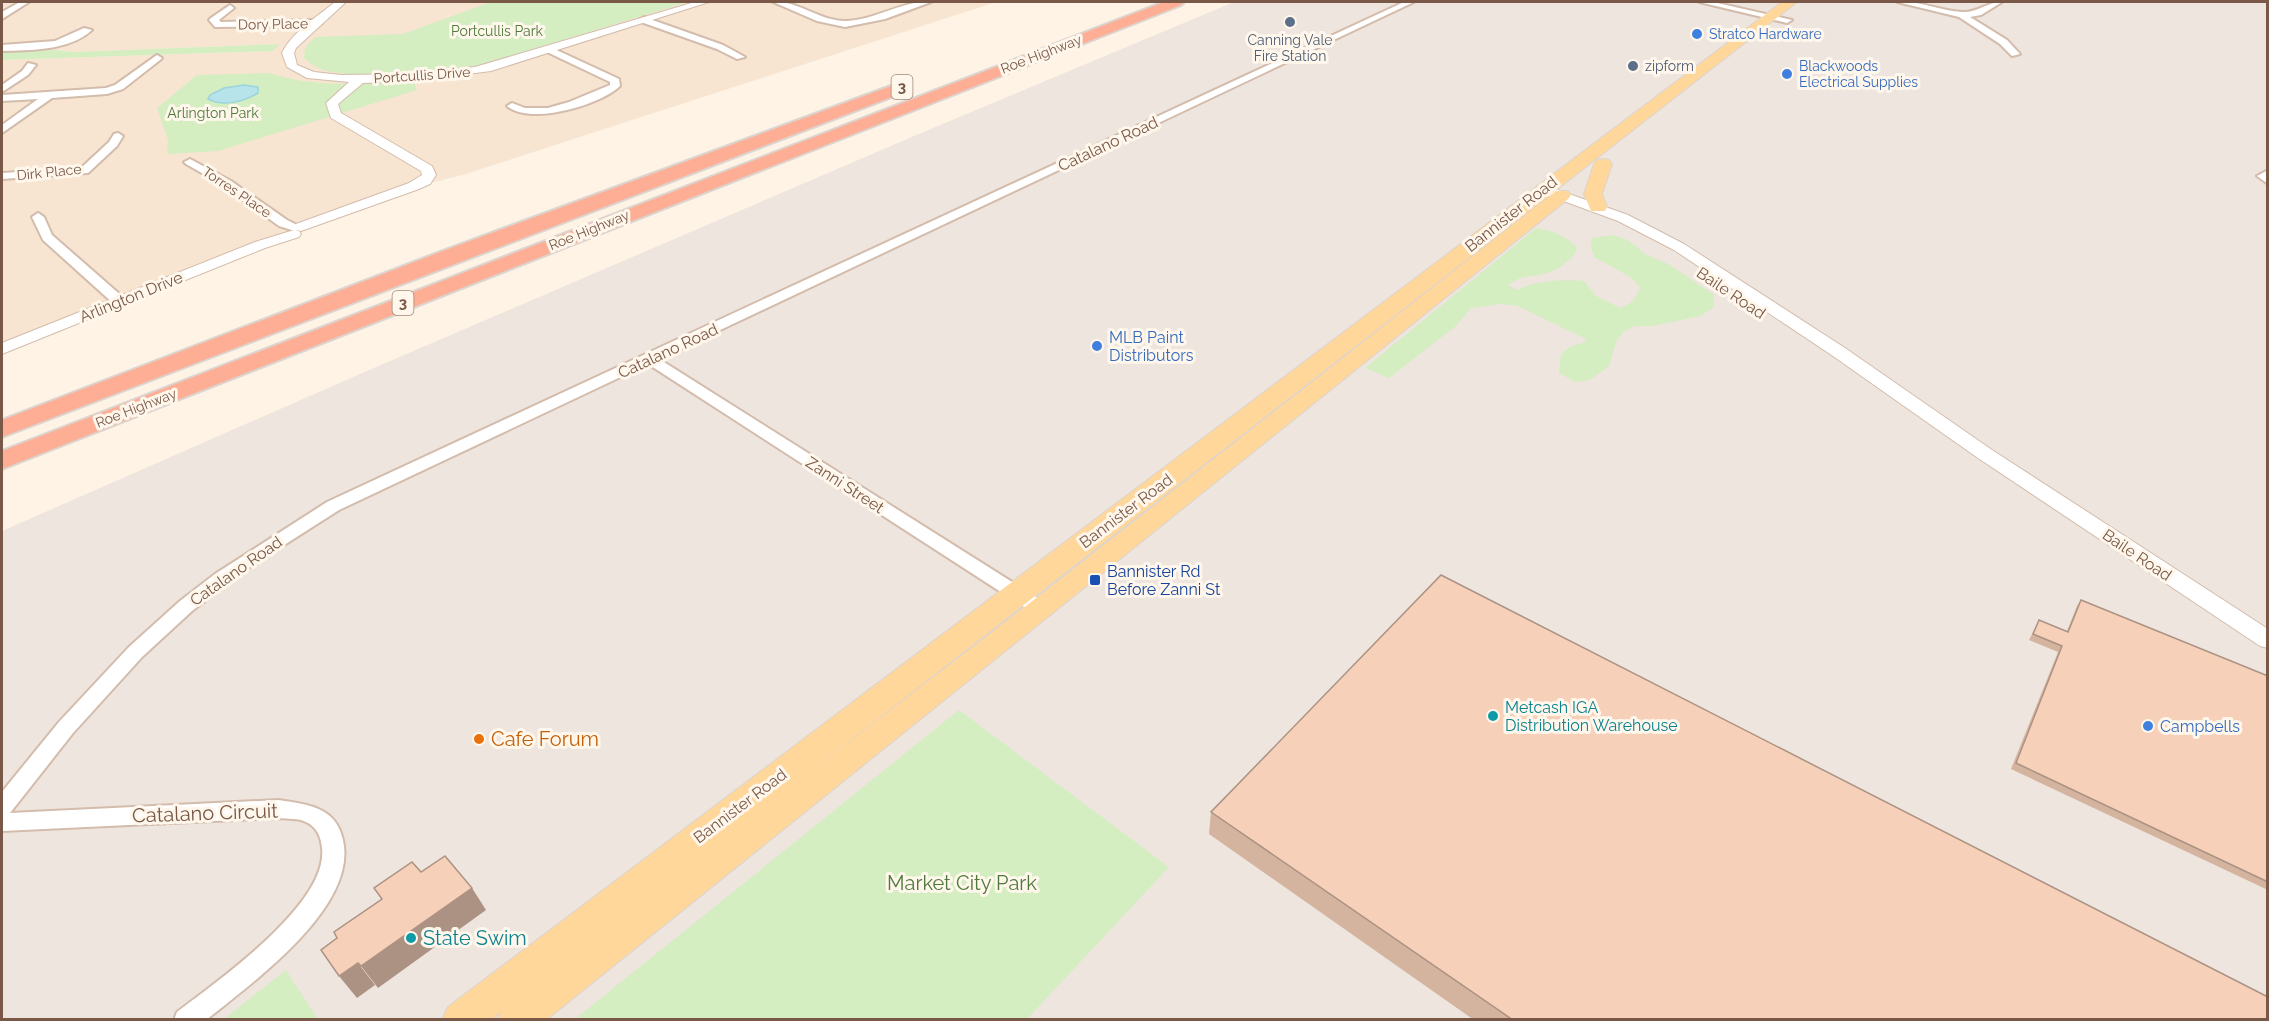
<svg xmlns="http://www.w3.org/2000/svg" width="2269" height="1021" font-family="Raleway,sans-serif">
<rect width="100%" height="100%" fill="#fef3e4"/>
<polygon fill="#f7e5d2" points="2,2 996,2 466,174 419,186 280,237 2,351 2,60 273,51 279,44 72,52 56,50 2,52"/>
<polygon fill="#eee5df" points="1234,2 2267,2 2267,1019 2,1019 2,531 360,374 914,136"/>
<g fill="#d4edc1">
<path d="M491,2h197l-218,66c-37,4 -112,12 -146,2 -8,-2 -14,-7 -20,-12l1,-10 10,-11 88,-3z"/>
<polygon points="280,44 273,51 2,60 2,52 56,50 72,52"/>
<path d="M270,73c47,16 94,10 143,8l4,9 -199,61 -51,3 1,-14 -11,-32 40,-33z"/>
<path d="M1536,228c16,2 30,8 41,20 -2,8 -6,10 -12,15 -20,18 -42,8 -57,22l9,5c16,-9 49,-11 67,-9l12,15 24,12c11,-4 16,-9 20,-20l-8,-10 -38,-21 -3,-10 1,-9 20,-3 16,5 17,14 25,11 44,30 -1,13 -13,8 -47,10h-18l-12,6 -7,10 -7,24 -19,14 -15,2 -16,-9 2,-19 10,-8 13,-3 2,-4 -68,-33 -17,-2 -30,4 -14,17 -68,53 -24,-10z"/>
<polygon points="959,710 1169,867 1027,1019 575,1019"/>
<polygon points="286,970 318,1019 224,1019"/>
</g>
<path fill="#b6e4ea" stroke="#9cd4dd" stroke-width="1.5" d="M244,85l14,2v6c-14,9 -35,14 -50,6l2,-4 14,-7z"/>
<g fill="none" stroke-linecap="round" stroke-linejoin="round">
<defs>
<g id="minor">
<polygon points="20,2 29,2 2,19 2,12"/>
<path d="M773,2c24,-2 46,19 72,19 29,0 58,-21 86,-19l-46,17 -40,8 -28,-6z"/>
<path d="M1404,2h10l-755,357 388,245 3,5 -3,5 -6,1 -6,-1 -387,-250 -309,146 -94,60 -53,41 -50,46 -69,76 -63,80 269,-13c31,5 60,7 65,46 8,65 -92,137 -138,174h-32l3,-8c41,-31 152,-109 145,-164 -1,-11 -5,-21 -16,-26 -7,-4 -19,-3 -27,-4l-277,13v-39l57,-70 70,-75 51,-46 35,-27 112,-72z"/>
<polygon points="1699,2 1713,2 1792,20 1787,23"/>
<path d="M1897,2c22,-2 43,9 65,10 15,1 25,-10 40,-10l-21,13 -11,2 37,23 13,14 -8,2 -12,-12 -41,-27z"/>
<polygon points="230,5 234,8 219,20 221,22 317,20 322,23 317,26 215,27 209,20 211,18"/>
<polygon points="644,17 723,45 745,57 737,59 717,49 641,22 639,20"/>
<path d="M84,28l8,2c-23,21 -61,20 -90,21v-6l53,-4z"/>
<path d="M550,47l69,32 1,7c-19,19 -91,40 -113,20l5,-3 13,5h23l21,-6 41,-17v-3l-63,-30v-4z"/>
<polygon points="157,55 162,58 160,60 123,89 107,94 52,98 2,133 2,125 38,99 2,101 2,95 106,88 115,85"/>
<polygon points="28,63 36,65 28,75 2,92 2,85 22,71"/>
<polygon points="118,133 123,136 117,146 88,173 2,179 2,173 81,168 109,142 114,134"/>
<polygon points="190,159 231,181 287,220 301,227 295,231 279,226 223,185 186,164 184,162"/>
<polygon points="2268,170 2268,184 2257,176"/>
<polygon points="38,213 44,217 52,235 124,298 126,301 124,304 114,304 43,240 32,217"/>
</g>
<g id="tertiary">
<path d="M335,2h11l-50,46 -2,5 3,12 17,7 27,3 72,-1 62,-7 220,-65h14l-218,69 -78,10 -50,2 -25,21 3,9 91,53 4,9 -6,9 -11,5 -118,42 -5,-1 -2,-3 2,-3 113,-41 13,-8 -1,-4 -90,-53 -5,-15 23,-21 -42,-4 -20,-11 -5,-14c11,-22 35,-36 53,-51z"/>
<polygon points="1544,185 1628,215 1684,244 1845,348 1992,450 2268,629 2268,648 2260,646 1978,458 1833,356 1674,250 1618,221 1539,192 1537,189"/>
<polygon points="294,230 299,231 301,234 299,237 265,248 2,354 2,343 255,242"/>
</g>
<g id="primary">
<polygon points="1782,2 1797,2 793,785 1031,602 1556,191 1568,191 1571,195 1568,199 546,1020 497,1020 501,1012 491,1020 442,1020 448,1007"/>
<polygon points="1603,159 1609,160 1612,164 1602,194 1607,207 1605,211 1591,211 1584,194 1594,164 1597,160"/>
</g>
<g id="motorway">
<polygon points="1164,2 1184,2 1181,5 2,469 2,451"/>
<polygon points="891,86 897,87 900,91 897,95 2,437 2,420 448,249"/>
</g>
</defs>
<use href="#minor" stroke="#d3bcab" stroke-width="4"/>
<use href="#tertiary" stroke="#d3bcab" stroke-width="2"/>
<use href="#primary" stroke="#dcd4cf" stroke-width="2"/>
<use href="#motorway" stroke="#dcd4cf" stroke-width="4"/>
<use href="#minor" fill="#fff" fill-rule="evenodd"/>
<use href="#tertiary" fill="#fff" fill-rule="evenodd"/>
<use href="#primary" fill="#ffd79a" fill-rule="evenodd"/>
<use href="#motorway" fill="#feae95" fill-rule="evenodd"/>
</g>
<g fill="#d4b39f">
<polygon points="2081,600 2268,676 2268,890 2011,769 2058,652 2029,640 2039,620 2067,631 2077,606"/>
<polygon points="1211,812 2268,1020 1474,1020 1209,834"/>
</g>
<g fill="#ac9282">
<polygon points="472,888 486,910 378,988 361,966"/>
<polygon points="358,963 375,985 357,998 339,976"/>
</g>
<g fill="#f6d0b9" stroke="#ac9282" stroke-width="1.5">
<polygon points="1441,575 2268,997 2268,1020 1513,1020 1211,812"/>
<polygon points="2081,600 2268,676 2268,882 2016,763 2062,646 2033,634 2039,620 2068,632"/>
<polygon points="445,856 472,888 361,966 358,963 339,976 321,950 337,938 334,932 382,899 374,888 412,862 421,872"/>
</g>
<g fill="#5c6f8a" stroke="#fff7ec" stroke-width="2">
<circle cx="1290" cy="22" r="6"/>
<circle cx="1633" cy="66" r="6"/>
</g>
<g fill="#3f7fe0" stroke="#fff7ec" stroke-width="2">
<circle cx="1697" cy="34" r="6"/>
<circle cx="1787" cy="74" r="6"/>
<circle cx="1097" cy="346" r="6"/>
<circle cx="2148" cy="726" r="6"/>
</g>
<rect fill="#1a4fb4" stroke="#fff7ec" stroke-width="2" x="1089" y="574" width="12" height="12" rx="3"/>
<g fill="#0f9aa8" stroke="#fff7ec" stroke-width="2">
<circle cx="1493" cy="716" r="6"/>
<circle cx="411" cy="938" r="6"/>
</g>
<circle fill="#e8710a" stroke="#fff7ec" stroke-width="2" cx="479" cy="739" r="6"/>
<g text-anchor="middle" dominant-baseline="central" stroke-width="6" stroke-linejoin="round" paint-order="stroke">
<g font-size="14" fill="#795847" stroke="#fff7ec">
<text transform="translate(273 24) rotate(-1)">Dory Place</text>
<text transform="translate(1041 54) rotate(-21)">Roe Highway</text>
<text transform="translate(422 75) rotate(-4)">Portcullis Drive</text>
<text transform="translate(49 172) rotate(-6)">Dirk Place</text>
<text transform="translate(237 192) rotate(34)">Torres Place</text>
<text transform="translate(589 230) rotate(-22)">Roe Highway</text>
<text transform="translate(136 408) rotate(-21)">Roe Highway</text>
</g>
<g font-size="14" fill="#4f7a3b" stroke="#fff7ec">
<text x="497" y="31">Portcullis Park</text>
<text x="213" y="113">Arlington Park</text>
</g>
<g font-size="14" fill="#366cbe" stroke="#fff7ec" text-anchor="start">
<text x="1709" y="34">Stratco Hardware</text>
<text x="1799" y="66">Blackwoods<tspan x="1799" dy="16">Electrical Supplies</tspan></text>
</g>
<g font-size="14" fill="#4e5e75" stroke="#fff7ec">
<text x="1290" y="40">Canning Vale<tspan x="1290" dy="16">Fire Station</tspan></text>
<text x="1645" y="66" text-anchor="start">zipform</text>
</g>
<g fill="#fff7ec" stroke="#a18878" stroke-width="1.5">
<rect x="891.5" y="75" width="21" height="24" rx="4.5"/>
<rect x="392.5" y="291" width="21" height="24" rx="4.5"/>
</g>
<g font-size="15" font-weight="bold" fill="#795847">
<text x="902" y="87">3</text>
<text x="403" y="303">3</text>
</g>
<g font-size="16" fill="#795847" stroke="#fff7ec">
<text transform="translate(1108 144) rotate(-25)">Catalano Road</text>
<text transform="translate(1511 214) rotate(-38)">Bannister Road</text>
<text transform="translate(1731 293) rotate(34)">Baile Road</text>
<text transform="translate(131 297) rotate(-22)">Arlington Drive</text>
<text transform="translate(668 351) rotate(-25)">Catalano Road</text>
<text transform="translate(845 485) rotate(33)">Zanni Street</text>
<text transform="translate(1126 511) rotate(-37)">Bannister Road</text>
<text transform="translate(2137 555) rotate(34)">Baile Road</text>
<text transform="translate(236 571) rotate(-35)">Catalano Road</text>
<text transform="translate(740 806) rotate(-37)">Bannister Road</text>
</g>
<g font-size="16" fill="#366cbe" stroke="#fff7ec" text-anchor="start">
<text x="1109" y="337">MLB Paint<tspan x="1109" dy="18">Distributors</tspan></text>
<text x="2160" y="726">Campbells</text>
</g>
<g font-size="16" fill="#164399" stroke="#fff7ec" text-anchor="start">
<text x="1107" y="571">Bannister Rd<tspan x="1107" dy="18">Before Zanni St</tspan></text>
</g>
<g font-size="16" fill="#0d838f" stroke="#fff7ec" text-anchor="start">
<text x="1505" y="707">Metcash IGA<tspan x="1505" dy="18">Distribution Warehouse</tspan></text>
</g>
<g font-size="20" fill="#c56008" stroke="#fff7ec" text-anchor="start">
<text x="491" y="739">Cafe Forum</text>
</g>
<g font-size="20" fill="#795847" stroke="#fff7ec">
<text transform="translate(205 813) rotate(-2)">Catalano Circuit</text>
</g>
<g font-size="20" fill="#4f7a3b" stroke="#fff7ec">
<text x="962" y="883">Market City Park</text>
</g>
<g font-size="20" fill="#0d838f" stroke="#fff7ec" text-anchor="start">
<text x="423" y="938">State Swim</text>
</g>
</g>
<rect width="2269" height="1021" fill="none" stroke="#795847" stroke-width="6"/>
</svg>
